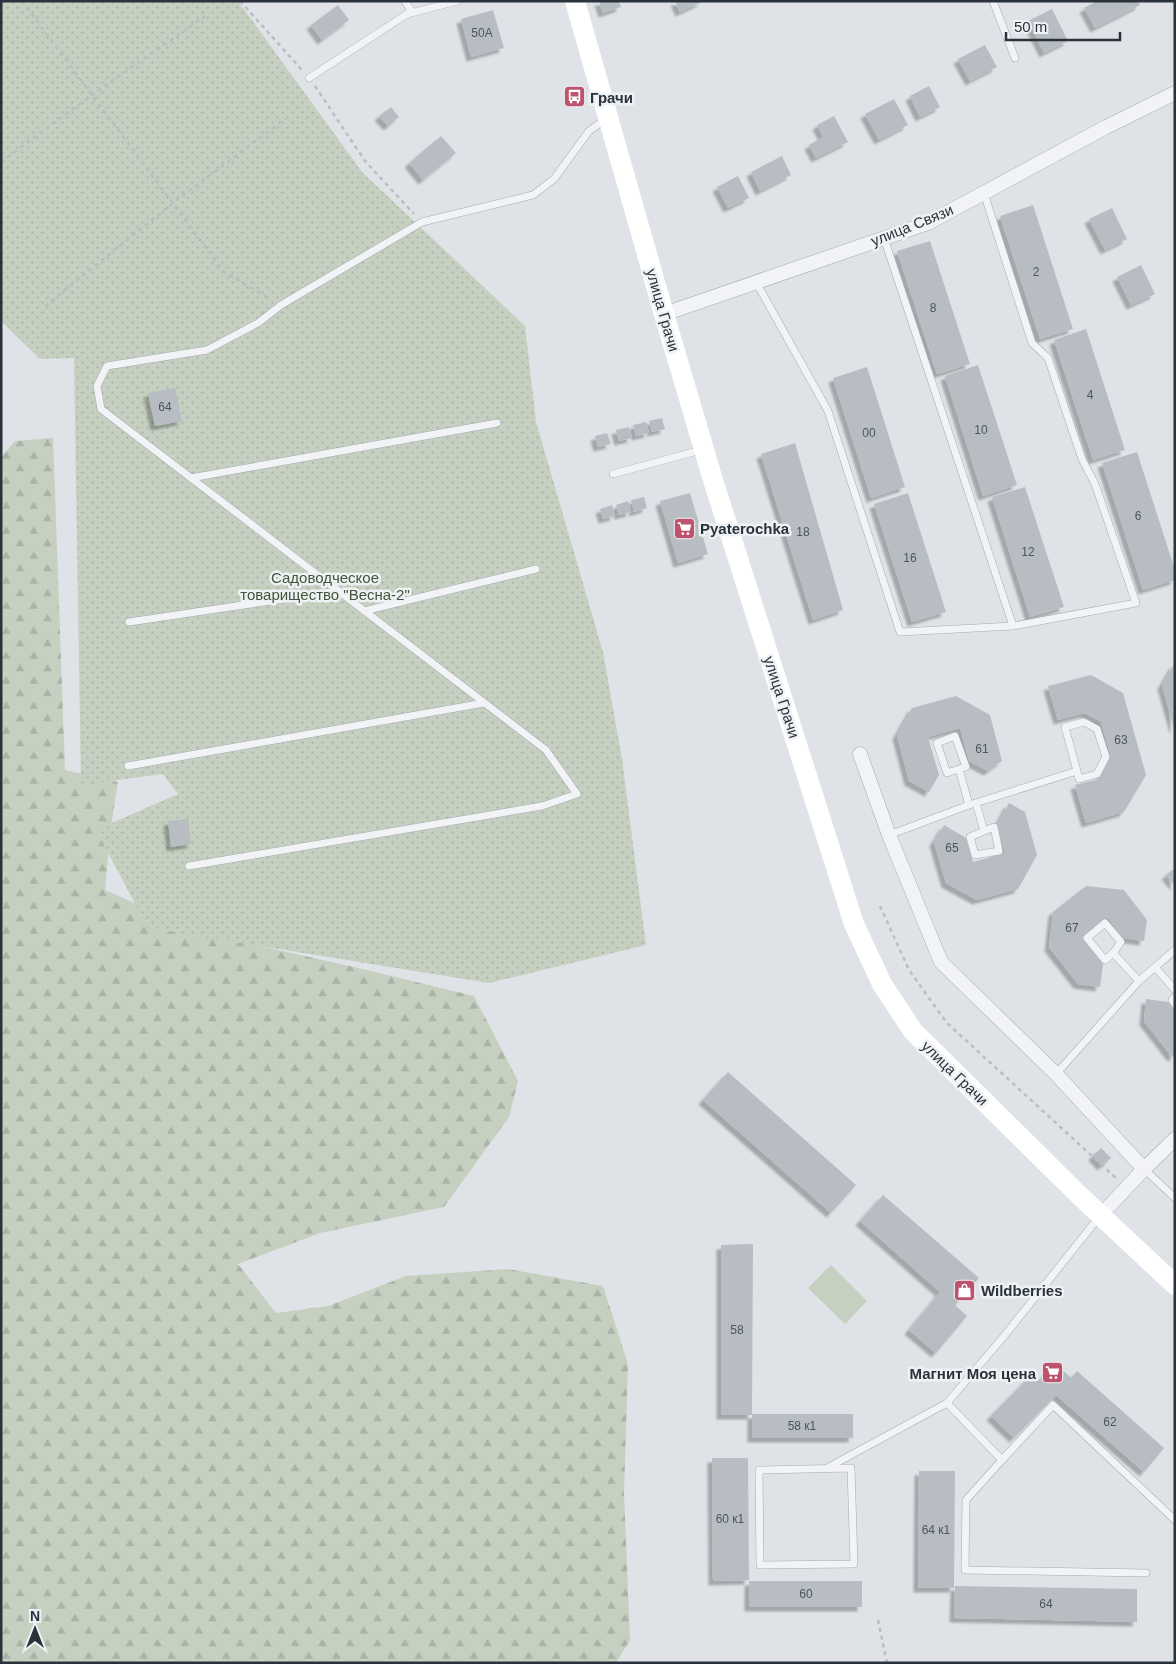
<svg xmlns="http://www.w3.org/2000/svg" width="1176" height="1664" font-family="Helvetica,sans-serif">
<defs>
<pattern id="forest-firs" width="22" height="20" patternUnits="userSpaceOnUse" patternTransform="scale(1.25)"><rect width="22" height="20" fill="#c6d0c1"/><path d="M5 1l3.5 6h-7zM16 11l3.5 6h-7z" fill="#aab3a7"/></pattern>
<pattern id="garden-dots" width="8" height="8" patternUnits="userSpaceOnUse" patternTransform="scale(1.25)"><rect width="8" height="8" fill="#c6d0c1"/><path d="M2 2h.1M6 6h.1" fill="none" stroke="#aab3a7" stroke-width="1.8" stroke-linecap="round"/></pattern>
<filter id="shadow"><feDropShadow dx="-4.5" dy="4.5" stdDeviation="1" flood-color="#0004"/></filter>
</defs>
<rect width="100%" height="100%" fill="#dfe3e7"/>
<polygon fill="#c6d0c1" points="831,1265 867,1301 845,1324 808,1288"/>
<polygon fill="url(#forest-firs)" points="53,438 65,770 118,782 111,827 105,890 205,934 350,966 474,996 518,1081 509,1117 444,1207 320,1233 238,1264 276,1313 328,1306 406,1276 508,1269 603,1286 628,1364 624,1493 630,1640 616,1663 1,1663 1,457 15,441"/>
<polygon fill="url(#garden-dots)" points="1,1 238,1 362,172 525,326 536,422 603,652 622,759 646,945 489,983 148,928 96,830 178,794 163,774 81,785 74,358 40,359 1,321"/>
<g fill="#b7bdc3" filter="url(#shadow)">
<polygon points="599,1 619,1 621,7 603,13"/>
<polygon points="675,1 704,1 680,12"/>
<polygon points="1097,1 1138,1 1140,5 1095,28 1084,8"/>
<polygon points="338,5 349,20 322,40 311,25"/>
<polygon points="1052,9 1068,41 1044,53 1028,21"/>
<polygon points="493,10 504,48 471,57 461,19"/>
<polygon points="985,45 997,67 970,81 958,59"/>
<polygon points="929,86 940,107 920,117 910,96"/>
<polygon points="894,99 908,125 879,140 865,114"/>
<polygon points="391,107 399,117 388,126 379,116"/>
<polygon points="834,116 848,142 816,158 809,145 823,137 817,125"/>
<polygon points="441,136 456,153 423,180 409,163"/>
<polygon points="782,156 791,175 760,191 751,172"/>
<polygon points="738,176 749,198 728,208 717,187"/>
<polygon points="1033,205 1073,329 1040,339 1000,216"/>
<polygon points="1112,208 1127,239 1105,250 1089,219"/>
<polygon points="930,241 970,364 937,374 897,251"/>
<polygon points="1141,265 1155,294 1131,305 1117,277"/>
<polygon points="1086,329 1125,450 1093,460 1054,340"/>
<polygon points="978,365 1017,485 983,496 945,376"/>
<polygon points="867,367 905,487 871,498 833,378"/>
<polygon points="175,388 182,421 155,426 148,393"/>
<polygon points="662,418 665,429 652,432 649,421"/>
<polygon points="646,422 649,433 636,436 633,425"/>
<polygon points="629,427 632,438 619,441 616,430"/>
<polygon points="607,433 611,444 598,447 595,436"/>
<polygon points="795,443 843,610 813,620 761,454"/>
<polygon points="1137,452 1175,570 1175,580 1143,590 1102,463"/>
<polygon points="1025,487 1064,607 1030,617 992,497"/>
<polygon points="690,493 708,554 678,563 660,501"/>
<polygon points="908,493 946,612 912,622 874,504"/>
<polygon points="644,497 647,508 634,512 631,500"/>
<polygon points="628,501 631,512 619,515 616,505"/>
<polygon points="612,505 615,516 603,519 600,509"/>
<polygon points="1175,662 1175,728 1174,728 1162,685"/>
<polygon points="1091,675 1123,693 1146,775 1124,812 1086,823 1075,785 1099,779 1111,758 1101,722 1085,713 1058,720 1048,686"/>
<polygon points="956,696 990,715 1002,761 988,771 969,761 960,728 928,737 939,775 929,792 909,781 897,735 912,708"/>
<polygon points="1009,803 1025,812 1037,855 1018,889 977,900 946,883 934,842 944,825 966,838 973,862 1005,853 997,825"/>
<polygon points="188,819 191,844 171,847 168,821"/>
<polygon points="1175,868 1175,886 1166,875"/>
<polygon points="1086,886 1124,890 1147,920 1144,941 1123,938 1107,917 1082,937 1103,964 1100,987 1078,984 1049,947 1053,912"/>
<polygon points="1146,999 1168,1002 1175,1011 1175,1056 1172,1057 1144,1021"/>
<polygon points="728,1072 856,1185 831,1213 703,1100"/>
<polygon points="1101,1148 1111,1158 1102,1166 1093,1156"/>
<polygon points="883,1195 979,1278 955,1305 967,1316 936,1353 909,1330 940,1292 860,1221"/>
<polygon points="753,1244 752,1414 853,1414 853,1438 752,1438 752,1415 721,1415 721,1245"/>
<polygon points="1055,1363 1071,1378 1077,1371 1164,1448 1144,1472 1056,1395 1014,1438 991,1416 1033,1373 1040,1380"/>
<polygon points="712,1458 748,1458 749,1580 713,1581"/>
<polygon points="919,1471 955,1471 954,1588 918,1588"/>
<rect x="749" y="1581" width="113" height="26"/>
<polygon points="955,1586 1137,1589 1137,1622 954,1618"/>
</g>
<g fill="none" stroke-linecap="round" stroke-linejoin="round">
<defs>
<g id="lane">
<polyline points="405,1 412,12"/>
<polyline points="993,1 1015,58"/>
<polyline points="309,78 407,14 457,1"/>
<polyline points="884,238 1013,626"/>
<polyline points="756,282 828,411 900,632 1013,626 1136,603 1095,484 1082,459 1048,358 1032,343 984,193"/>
<polyline points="613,474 701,450"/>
<polyline points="191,478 497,423"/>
<polyline points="364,611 536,569"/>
<polyline points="129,622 338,591"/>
<polyline points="128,766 484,703"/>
<polyline points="959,769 966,767 955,736 937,743 947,773 959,769 969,805"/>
<polyline points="976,803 984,831 970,837 975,855 999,851 994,827 984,831"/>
<polyline points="889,835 969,805 1077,771 1079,779 1097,774 1106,757 1097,729 1084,722 1065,727 1077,771"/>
<polyline points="189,866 542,806 577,794 546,750 101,409 97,386 107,366 207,350 258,323 281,305 422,222 533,195 554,179 589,131 607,118"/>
<polyline points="1113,953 1121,942 1105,923 1087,938 1105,960 1113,953 1139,981"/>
<polyline points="1155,967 1175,990"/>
<polyline points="1175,997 1172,1000 1175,1004"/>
<polyline points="1056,1074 1139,981 1175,950"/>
<polyline points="1144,1169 1175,1198"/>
<polyline points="1099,1217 1005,1335 947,1403 1002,1460 1053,1405 1175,1520"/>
<polyline points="1002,1460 966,1500 965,1570 1146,1573"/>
<polyline points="827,1468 947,1403"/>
<polygon points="851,1468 854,1564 760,1565 759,1470"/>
</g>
<g id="street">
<polyline points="664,314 928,223 1106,127 1175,93"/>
<polyline points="860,754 889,835 941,962 1056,1074 1144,1169 1101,1215"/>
<polyline points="1144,1169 1175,1139"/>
</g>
</defs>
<use href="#lane" stroke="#a5aab0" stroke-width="8"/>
<use href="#street" stroke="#a5aab0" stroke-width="15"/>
<g stroke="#babdc2" stroke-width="2.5" stroke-dasharray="4 4" stroke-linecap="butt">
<polyline points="22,1 224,272 270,299"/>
<polyline points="240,1 302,70"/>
<polyline points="315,86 365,161 414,214"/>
<polyline points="1,162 92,95 205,16"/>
<polyline points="45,306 173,203 285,119"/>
<polyline points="880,906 909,970 947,1023 1116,1178"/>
<polyline points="878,1620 887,1663"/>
</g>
<use href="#lane" stroke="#f2f3f6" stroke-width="7"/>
<use href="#street" stroke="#f2f3f6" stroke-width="14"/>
<polyline stroke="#fff" stroke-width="20" points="575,1 664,314 713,480 854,924 882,984 913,1031 1080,1196 1175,1285"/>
</g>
<defs>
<symbol id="bus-square" viewBox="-11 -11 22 22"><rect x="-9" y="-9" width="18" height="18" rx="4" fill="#bd536c" stroke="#eff2f4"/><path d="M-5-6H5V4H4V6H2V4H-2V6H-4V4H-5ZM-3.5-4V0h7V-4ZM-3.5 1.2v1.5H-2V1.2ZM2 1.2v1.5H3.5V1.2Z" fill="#fff"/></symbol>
<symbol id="supermarket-square" viewBox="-11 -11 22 22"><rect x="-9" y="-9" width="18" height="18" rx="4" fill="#bd536c" stroke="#eff2f4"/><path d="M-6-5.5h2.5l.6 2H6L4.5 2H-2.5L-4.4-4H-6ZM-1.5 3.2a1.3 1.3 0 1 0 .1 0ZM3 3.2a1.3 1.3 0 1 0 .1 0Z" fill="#fff"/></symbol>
<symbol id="shop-square" viewBox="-11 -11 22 22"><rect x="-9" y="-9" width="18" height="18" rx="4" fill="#bd536c" stroke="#eff2f4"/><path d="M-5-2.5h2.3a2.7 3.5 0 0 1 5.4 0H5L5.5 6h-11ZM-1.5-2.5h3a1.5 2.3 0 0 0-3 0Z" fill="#fff"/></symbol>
</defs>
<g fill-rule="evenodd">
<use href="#bus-square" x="562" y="84" width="25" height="25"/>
<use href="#supermarket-square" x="672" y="516" width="25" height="25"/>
<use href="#shop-square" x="952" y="1278" width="25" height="25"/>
<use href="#supermarket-square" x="1040" y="1360" width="25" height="25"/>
</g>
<g text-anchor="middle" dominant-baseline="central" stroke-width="5" stroke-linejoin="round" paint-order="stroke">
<g font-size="12" fill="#4d555e">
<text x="482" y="33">50А</text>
<text x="1036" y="272">2</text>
<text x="933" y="308">8</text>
<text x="1090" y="395">4</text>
<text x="165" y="407">64</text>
<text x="981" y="430">10</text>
<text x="869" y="433">00</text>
<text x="1138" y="516">6</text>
<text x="803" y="532">18</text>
<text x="1028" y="552">12</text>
<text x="910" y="558">16</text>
<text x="1121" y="740">63</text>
<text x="982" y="749">61</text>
<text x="952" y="848">65</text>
<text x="1072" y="928">67</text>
<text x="737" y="1330">58</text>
<text x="1110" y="1422">62</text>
<text x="802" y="1426">58 к1</text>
<text x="730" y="1519">60 к1</text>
<text x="936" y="1530">64 к1</text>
<text x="806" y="1594">60</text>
<text x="1046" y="1604">64</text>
</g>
<g font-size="15" font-weight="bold" fill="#2a323c" stroke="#eff2f4" text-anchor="start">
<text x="590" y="97">Грачи</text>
<text x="700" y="528">Pyaterochka</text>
<text x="981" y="1290">Wildberries</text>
<text x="1036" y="1373" text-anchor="end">Магнит Моя цена</text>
</g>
<g font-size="15" fill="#2a323c" stroke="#eff2f4">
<text transform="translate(912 225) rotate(-22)">улица Связи</text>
<text transform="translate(663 310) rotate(74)">улица Грачи</text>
<text transform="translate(782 697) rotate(72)">улица Грачи</text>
<text transform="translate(955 1073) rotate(44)">улица Грачи</text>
</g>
<g font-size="15" fill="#415639" stroke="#eff2f4">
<text x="325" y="577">Садоводческое<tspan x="325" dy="17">товарищество "Весна-2"</tspan></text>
</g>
</g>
<rect width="1176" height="1664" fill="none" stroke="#2a323c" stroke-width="5"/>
<g transform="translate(35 1629)" stroke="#eff2f4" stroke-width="4" paint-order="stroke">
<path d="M0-4L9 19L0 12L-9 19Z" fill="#2a323c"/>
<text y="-8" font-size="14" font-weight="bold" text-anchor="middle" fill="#2a323c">N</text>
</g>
<path d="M1006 32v8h114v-8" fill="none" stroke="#2a323c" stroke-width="2.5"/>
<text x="1014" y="32" font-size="15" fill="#2a323c" stroke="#eff2f4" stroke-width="4" paint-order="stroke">50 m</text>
</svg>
